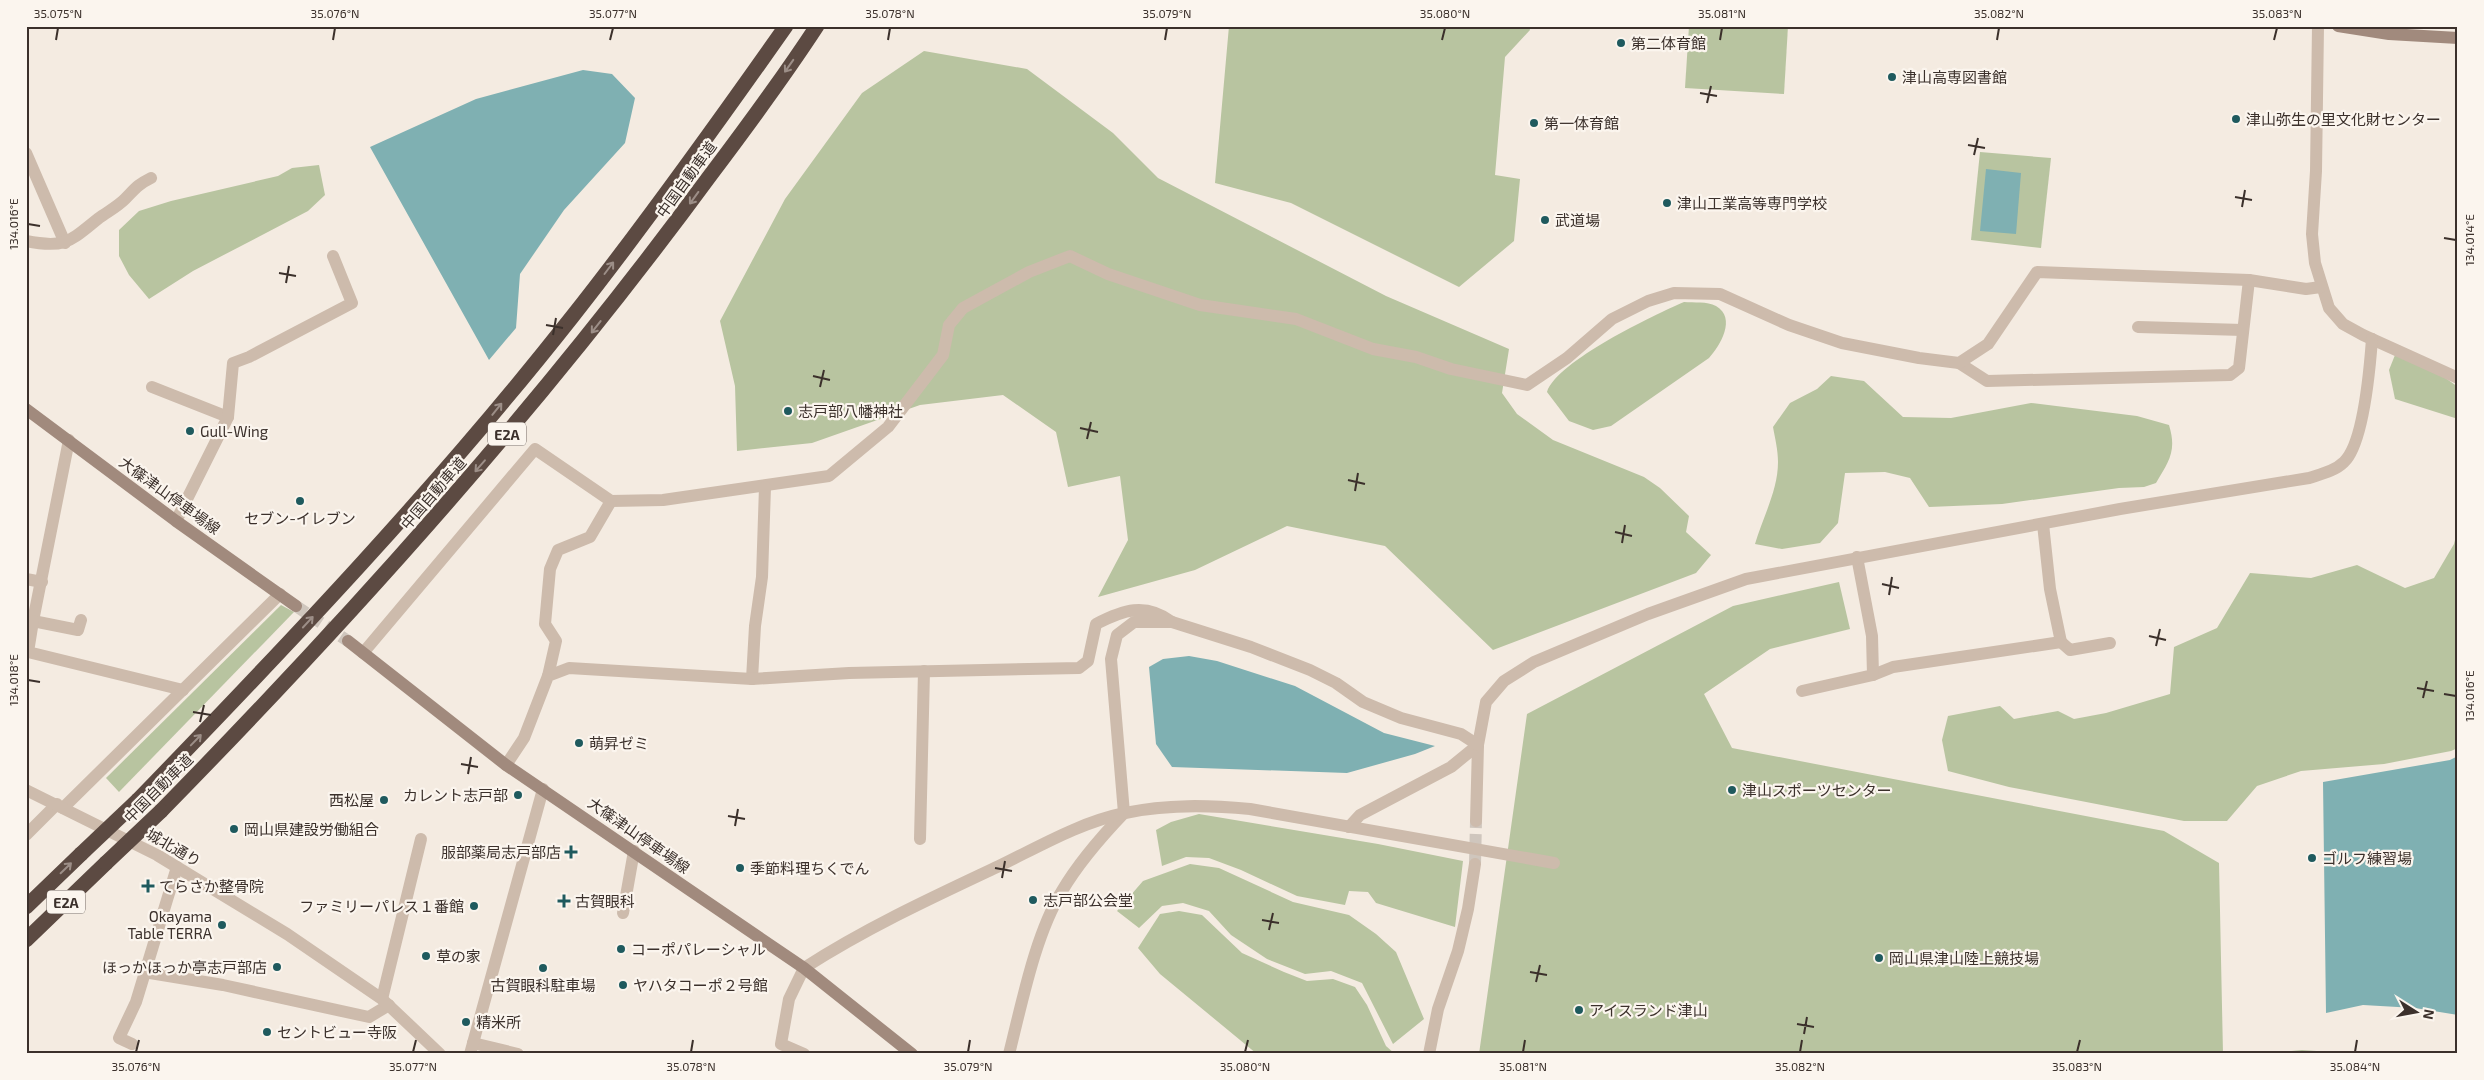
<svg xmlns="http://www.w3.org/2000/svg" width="2484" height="1080" font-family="'Exo 2','Noto Sans JP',sans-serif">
<rect width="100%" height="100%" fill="#f4ebe1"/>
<g fill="#b8c4a0">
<polygon points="1229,26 1529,26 1530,30 1505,57 1495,175 1520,179 1514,241 1459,287 1291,203 1215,183"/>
<polygon points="1689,26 1788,26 1784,94 1685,88"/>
<polygon points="924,51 1027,69 1113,133 1158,178 1386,296 1509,349 1502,393 1517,414 1553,440 1644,477 1660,488 1689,516 1686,532 1711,555 1696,573 1493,650 1385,546 1287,526 1195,570 1098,597 1128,540 1120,476 1068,487 1056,432 1003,395 920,405 812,443 737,451 735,386 720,321 785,199 862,93"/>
<polygon points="1980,152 2051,158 2041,248 1971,240"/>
<polygon points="319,165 325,195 308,211 193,271 149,299 129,275 119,256 119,230 139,211 171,201 278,176 292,168"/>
<path d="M1684,302c10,1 23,-1 32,4 21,12 4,40 -7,52l-98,68 -18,4 -24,-9 -22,-29c10,-31 107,-77 137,-90z"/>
<polygon points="2399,345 2458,387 2458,419 2395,399 2389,370"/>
<path d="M1831,376l33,5 39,36 48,1 80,-15 106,13 32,9c8,26 0,36 -13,58l-12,4 -25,1 -117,16 -73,3 -19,-29 -25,-6 -40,1 -7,50 -18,20 -38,6 -27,-5c8,-27 23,-54 23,-82 0,-12 -3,-24 -5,-35l17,-24 27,-14z"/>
<polygon points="2458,527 2458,748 2451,751 2384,764 2301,771 2257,786 2227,821 2184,821 2009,787 1948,771 1942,740 1948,716 2000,706 2014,719 2058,711 2074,719 2106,713 2170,694 2174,647 2217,628 2250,573 2311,578 2357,565 2405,588 2434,578 2454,544"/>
<polygon points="1839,582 1850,629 1770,649 1704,694 1732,748 2164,831 2219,863 2223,1054 1479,1054 1527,714 1733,606"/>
<polygon points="281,605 294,612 119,792 106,778"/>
<polygon points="1199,814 1378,844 1463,861 1455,927 1376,903 1368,892 1349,891 1345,905 1297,896 1241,870 1209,858 1186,857 1162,866 1156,830 1171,822"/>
<polygon points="1190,864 1219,868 1293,902 1349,915 1376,934 1396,952 1424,1019 1393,1044 1362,983 1331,971 1305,974 1267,959 1231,935 1209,911 1183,903 1162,906 1139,928 1117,911 1143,881"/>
<polygon points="1179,911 1202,915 1242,953 1284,972 1307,981 1333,979 1355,987 1367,1005 1386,1046 1395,1054 1257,1054 1160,974 1138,948 1160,914"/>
<polygon points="2302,1050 2360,1054 2261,1054"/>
</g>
<g fill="#7fb0b2">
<polygon points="583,70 612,74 635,98 625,143 564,210 520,274 516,328 489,360 370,147 476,99"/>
<polygon points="1986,169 2021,173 2016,234 1980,231"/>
<polygon points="1189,656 1217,661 1295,686 1384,733 1435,746 1415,754 1347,773 1172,767 1156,744 1149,667 1163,659"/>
<polygon points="2458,756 2458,1015 2415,1008 2363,1005 2326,1013 2323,782 2450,760"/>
</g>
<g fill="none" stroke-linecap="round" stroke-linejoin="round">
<polyline stroke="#cfc6bd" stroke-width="12" stroke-dasharray="12 6" stroke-linecap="butt" points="1475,864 1476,821"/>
<polyline stroke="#cfc6bd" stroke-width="12" stroke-dasharray="12 6" stroke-linecap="butt" points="296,606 348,641"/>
<g stroke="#cdbbac" stroke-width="12">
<polyline points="2318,26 2316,171 2312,234 2315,263 2329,308 2343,324 2363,335 2458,378"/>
<polyline points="26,153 65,243"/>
<path d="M26,241c40,8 44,0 73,-23 8,-6 18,-11 26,-19 10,-10 12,-14 26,-21"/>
<polyline points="2138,327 2243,330"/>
<polyline points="1959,363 1987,381 2230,375 2239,368 2249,280"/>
<polyline points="152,387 228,417 176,521"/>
<polyline points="228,417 233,363 249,357 352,303 333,256"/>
<polyline points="69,440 33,621 78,630 81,620"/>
<polyline points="611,501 663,500 829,476 888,427 943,355 949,325 963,308 1029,272 1070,256 1108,274 1200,305 1296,319 1373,349 1416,357 1451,369 1527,385 1567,358 1612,319 1648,301 1674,293 1720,294 1789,325 1842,343 1919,358 1959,363 1988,344 2037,272 2249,280 2306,289 2321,287"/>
<polyline points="26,579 42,582"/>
<polyline points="33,621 28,652 183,690"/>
<polyline points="2061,642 2070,650 2110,643"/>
<polyline points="363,653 535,449 611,501 590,537 558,550 550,569 545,624 556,641 548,676"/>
<polyline points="1873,675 1893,667 2061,642 2050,589 2043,524"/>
<polyline points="752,679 755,626 762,577 765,487"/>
<polyline points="1802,691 1873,675 1872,636 1857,557"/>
<path d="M506,765l18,-27 24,-62 21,-8 183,11 97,-6 230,-5 9,-7 8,-37c27,-14 49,-22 76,-2"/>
<polyline points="63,808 280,594"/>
<path d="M1476,821l2,-76 8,-43 18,-21 30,-19 114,-48 98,-35 374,-70 189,-31c12,-4 26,-7 35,-16 20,-19 26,-96 28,-123"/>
<polyline points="1349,827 1360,815 1451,767 1478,745"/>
<polyline points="26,835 57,804"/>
<polyline points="920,839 924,671"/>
<polyline points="623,913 634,851"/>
<polyline points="144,972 223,985 369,1017 389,1005"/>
<polyline points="382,999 421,839"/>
<polyline points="473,1043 518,1054"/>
<polyline points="132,1044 119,1038 136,1002 177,867"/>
<polyline points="804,1054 781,1044 789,999 804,968"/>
<path d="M1009,1054c13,-51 26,-119 53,-163 17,-29 39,-54 62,-78l-13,-154 6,-24 17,-13h38l79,25 59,23 26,13 27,19 38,16 60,16 17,11"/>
<polyline points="1429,1054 1438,1009 1458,951 1468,909 1475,864"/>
</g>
<g stroke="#cdbbac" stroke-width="12">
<polyline points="26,790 157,855 287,934 382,999 440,1054"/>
<path d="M804,968c62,-40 129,-71 195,-102 41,-20 82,-44 126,-53 42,-9 83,-8 125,-4l304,54"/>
<polyline points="470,1054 543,789"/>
</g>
<g stroke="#a18a7d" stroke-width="12">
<polyline points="2338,26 2389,34 2458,38"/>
<polyline points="26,409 176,521 296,606"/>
<polyline points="348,641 506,765 804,968 912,1054"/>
</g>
<g stroke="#5c4a42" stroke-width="15">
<path d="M138,800c151,-156 300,-313 434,-483 75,-95 145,-193 214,-291"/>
<path d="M161,811c196,-200 382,-408 548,-634 37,-49 74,-99 108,-151"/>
<polyline points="26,907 81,854"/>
<polyline points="26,940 106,863"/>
</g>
<g stroke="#5c4a42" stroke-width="15">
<polyline points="81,854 138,800"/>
<polyline points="106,863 161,811"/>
</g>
</g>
<defs><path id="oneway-shaft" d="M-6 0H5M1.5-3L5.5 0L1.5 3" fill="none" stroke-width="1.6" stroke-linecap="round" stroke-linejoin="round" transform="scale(1.25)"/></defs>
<g stroke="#9c8e87">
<use href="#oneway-shaft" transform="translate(789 66) rotate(125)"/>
<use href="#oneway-shaft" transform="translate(694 198) rotate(126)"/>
<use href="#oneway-shaft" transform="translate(609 268) rotate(-53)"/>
<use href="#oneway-shaft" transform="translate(596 327) rotate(128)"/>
<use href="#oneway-shaft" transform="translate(497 409) rotate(-51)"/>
<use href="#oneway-shaft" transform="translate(480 466) rotate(131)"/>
<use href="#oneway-shaft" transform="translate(308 622) rotate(-47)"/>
<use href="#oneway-shaft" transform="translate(196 740) rotate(-46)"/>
<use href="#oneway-shaft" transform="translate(66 868) rotate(-44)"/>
</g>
<path fill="none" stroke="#3b302b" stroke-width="2" d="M56,40l2,-12M333,40l2,-12M610,40l3,-12M888,40l2,-12M1165,40l2,-12M1442,40l3,-12M1720,40l2,-12M1997,40l2,-12M2274,40l3,-12M1700,93l17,3M1707,103l4,-17M1968,145l17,3M1974,155l4,-17M2235,197l17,3M2242,207l3,-17M28,224l12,2M2444,238l12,2M279,273l17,3M286,283l3,-17M546,325l17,3M553,335l3,-17M813,376l17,4M820,387l4,-17M1080,428l18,4M1087,439l4,-17M1348,480l17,4M1355,491l3,-18M1615,532l17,4M1622,543l3,-18M1882,584l17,4M1889,595l3,-18M2149,636l17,4M2156,646l4,-17M28,680l12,2M2417,688l17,3M2444,694l12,2M2423,698l4,-17M193,712l18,3M200,722l4,-17M461,764l17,3M468,774l3,-17M728,816l17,3M735,826l3,-17M995,868l17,3M1002,878l3,-17M1262,920l17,3M1269,930l4,-17M1530,972l17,3M1536,982l4,-17M1797,1024l17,3M1804,1034l3,-17M136,1052l3,-12M413,1052l3,-12M691,1052l2,-12M968,1052l2,-12M1245,1052l3,-12M1523,1052l2,-12M1800,1052l2,-12M2077,1052l3,-12M2355,1052l2,-12"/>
<g fill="#1f5a5e" stroke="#fbf5ee" stroke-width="2">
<circle cx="1621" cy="43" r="5"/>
<circle cx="1892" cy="77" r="5"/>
<circle cx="2236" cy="119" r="5"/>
<circle cx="1534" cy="123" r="5"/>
<circle cx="1667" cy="203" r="5"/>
<circle cx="1545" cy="220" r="5"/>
<circle cx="788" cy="411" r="5"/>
<circle cx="190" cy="431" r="5"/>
<circle cx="300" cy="501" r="5"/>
<circle cx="579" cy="743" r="5"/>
<circle cx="1732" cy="790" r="5"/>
<circle cx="518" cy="795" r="5"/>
<circle cx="384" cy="800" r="5"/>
<circle cx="234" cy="829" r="5"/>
<path d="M568.5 844.5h5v5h5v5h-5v5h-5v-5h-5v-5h5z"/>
<circle cx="2312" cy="858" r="5"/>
<circle cx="740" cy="868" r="5"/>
<path d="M145.5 878.5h5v5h5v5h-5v5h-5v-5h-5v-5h5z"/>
<circle cx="1033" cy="900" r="5"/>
<path d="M561.5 893.5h5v5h5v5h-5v5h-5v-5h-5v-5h5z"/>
<circle cx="474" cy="906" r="5"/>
<circle cx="222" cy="925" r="5"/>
<circle cx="621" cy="949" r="5"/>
<circle cx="426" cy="956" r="5"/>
<circle cx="1879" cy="958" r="5"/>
<circle cx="277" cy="967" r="5"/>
<circle cx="543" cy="968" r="5"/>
<circle cx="623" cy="985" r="5"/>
<circle cx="1579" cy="1010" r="5"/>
<circle cx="466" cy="1022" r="5"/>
<circle cx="267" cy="1032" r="5"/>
</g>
<g text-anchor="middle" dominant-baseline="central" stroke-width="4.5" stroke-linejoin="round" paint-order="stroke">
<g fill="#fbf5ee" stroke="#756b66" stroke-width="1">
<rect x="488" y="422.5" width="38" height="23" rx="4"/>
<rect x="47" y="890.5" width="38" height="23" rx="4"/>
</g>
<g font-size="14" font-weight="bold" fill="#3b302b">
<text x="507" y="434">E2A</text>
<text x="66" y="902">E2A</text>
</g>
<g font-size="15" fill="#3b302b" stroke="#fbf5ee" text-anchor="start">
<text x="1631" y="43">第二体育館</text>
<text x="1902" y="77">津山高専図書館</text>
<text x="2246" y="119">津山弥生の里文化財センター</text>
<text x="1544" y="123">第一体育館</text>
<text x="1677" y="203">津山工業高等専門学校</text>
<text x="1555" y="220">武道場</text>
<text x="798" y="411">志戸部八幡神社</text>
<text x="200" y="431">Gull-Wing</text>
<text x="300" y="518" text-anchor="middle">セブン-イレブン</text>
<text x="589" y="743">萌昇ゼミ</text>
<text x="1742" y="790">津山スポーツセンター</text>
<text x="508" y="795" text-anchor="end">カレント志戸部</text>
<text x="374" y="800" text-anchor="end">西松屋</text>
<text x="244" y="829">岡山県建設労働組合</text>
<text x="561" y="852" text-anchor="end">服部薬局志戸部店</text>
<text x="2322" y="858">ゴルフ練習場</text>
<text x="750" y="868">季節料理ちくでん</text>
<text x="159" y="886">てらさか整骨院</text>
<text x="1043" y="900">志戸部公会堂</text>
<text x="575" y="901">古賀眼科</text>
<text x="464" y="906" text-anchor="end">ファミリーパレス１番館</text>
<text x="212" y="916" text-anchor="end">Okayama<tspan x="212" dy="17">Table TERRA</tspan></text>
<text x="631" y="949">コーポパレーシャル</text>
<text x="436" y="956">草の家</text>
<text x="1889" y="958">岡山県津山陸上競技場</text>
<text x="267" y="967" text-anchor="end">ほっかほっか亭志戸部店</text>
<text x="543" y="985" text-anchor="middle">古賀眼科駐車場</text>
<text x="633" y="985">ヤハタコーポ２号館</text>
<text x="1589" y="1010">アイスランド津山</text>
<text x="476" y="1022">精米所</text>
<text x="277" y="1032">セントビュー寺阪</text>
</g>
<g font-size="15" fill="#3b302b" stroke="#fbf5ee">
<text transform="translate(686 179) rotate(-54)">中国自動車道</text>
<text transform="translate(433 493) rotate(-49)">中国自動車道</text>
<text transform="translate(170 495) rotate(36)">大篠津山停車場線</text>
<text transform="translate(158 788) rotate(-45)">中国自動車道</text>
<text transform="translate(639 835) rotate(35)">大篠津山停車場線</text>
<text transform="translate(174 847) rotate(30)">城北通り</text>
</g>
</g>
<rect width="2484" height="1080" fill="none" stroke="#fbf5ee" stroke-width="55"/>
<g transform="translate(2416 1012) rotate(101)" stroke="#fbf5ee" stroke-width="4" paint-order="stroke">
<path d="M0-4L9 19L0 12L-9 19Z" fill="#3b302b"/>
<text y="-8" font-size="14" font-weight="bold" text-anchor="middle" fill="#3b302b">N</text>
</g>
<rect x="28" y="28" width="2428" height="1024" fill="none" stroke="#3b302b" stroke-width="2"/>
<g font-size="12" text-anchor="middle" fill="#3b302b">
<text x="58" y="18">35.075°N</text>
<text x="335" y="18">35.076°N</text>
<text x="613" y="18">35.077°N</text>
<text x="890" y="18">35.078°N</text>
<text x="1167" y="18">35.079°N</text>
<text x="1445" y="18">35.080°N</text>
<text x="1722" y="18">35.081°N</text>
<text x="1999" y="18">35.082°N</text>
<text x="2277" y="18">35.083°N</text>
<text transform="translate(14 224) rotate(-90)" y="4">134.016°E</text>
<text transform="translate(2470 240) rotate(-90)" y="4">134.014°E</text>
<text transform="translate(14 680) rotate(-90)" y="4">134.018°E</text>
<text transform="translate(2470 696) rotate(-90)" y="4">134.016°E</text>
<text x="136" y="1071">35.076°N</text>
<text x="413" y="1071">35.077°N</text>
<text x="691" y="1071">35.078°N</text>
<text x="968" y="1071">35.079°N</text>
<text x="1245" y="1071">35.080°N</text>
<text x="1523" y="1071">35.081°N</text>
<text x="1800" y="1071">35.082°N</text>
<text x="2077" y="1071">35.083°N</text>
<text x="2355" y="1071">35.084°N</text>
</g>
</svg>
